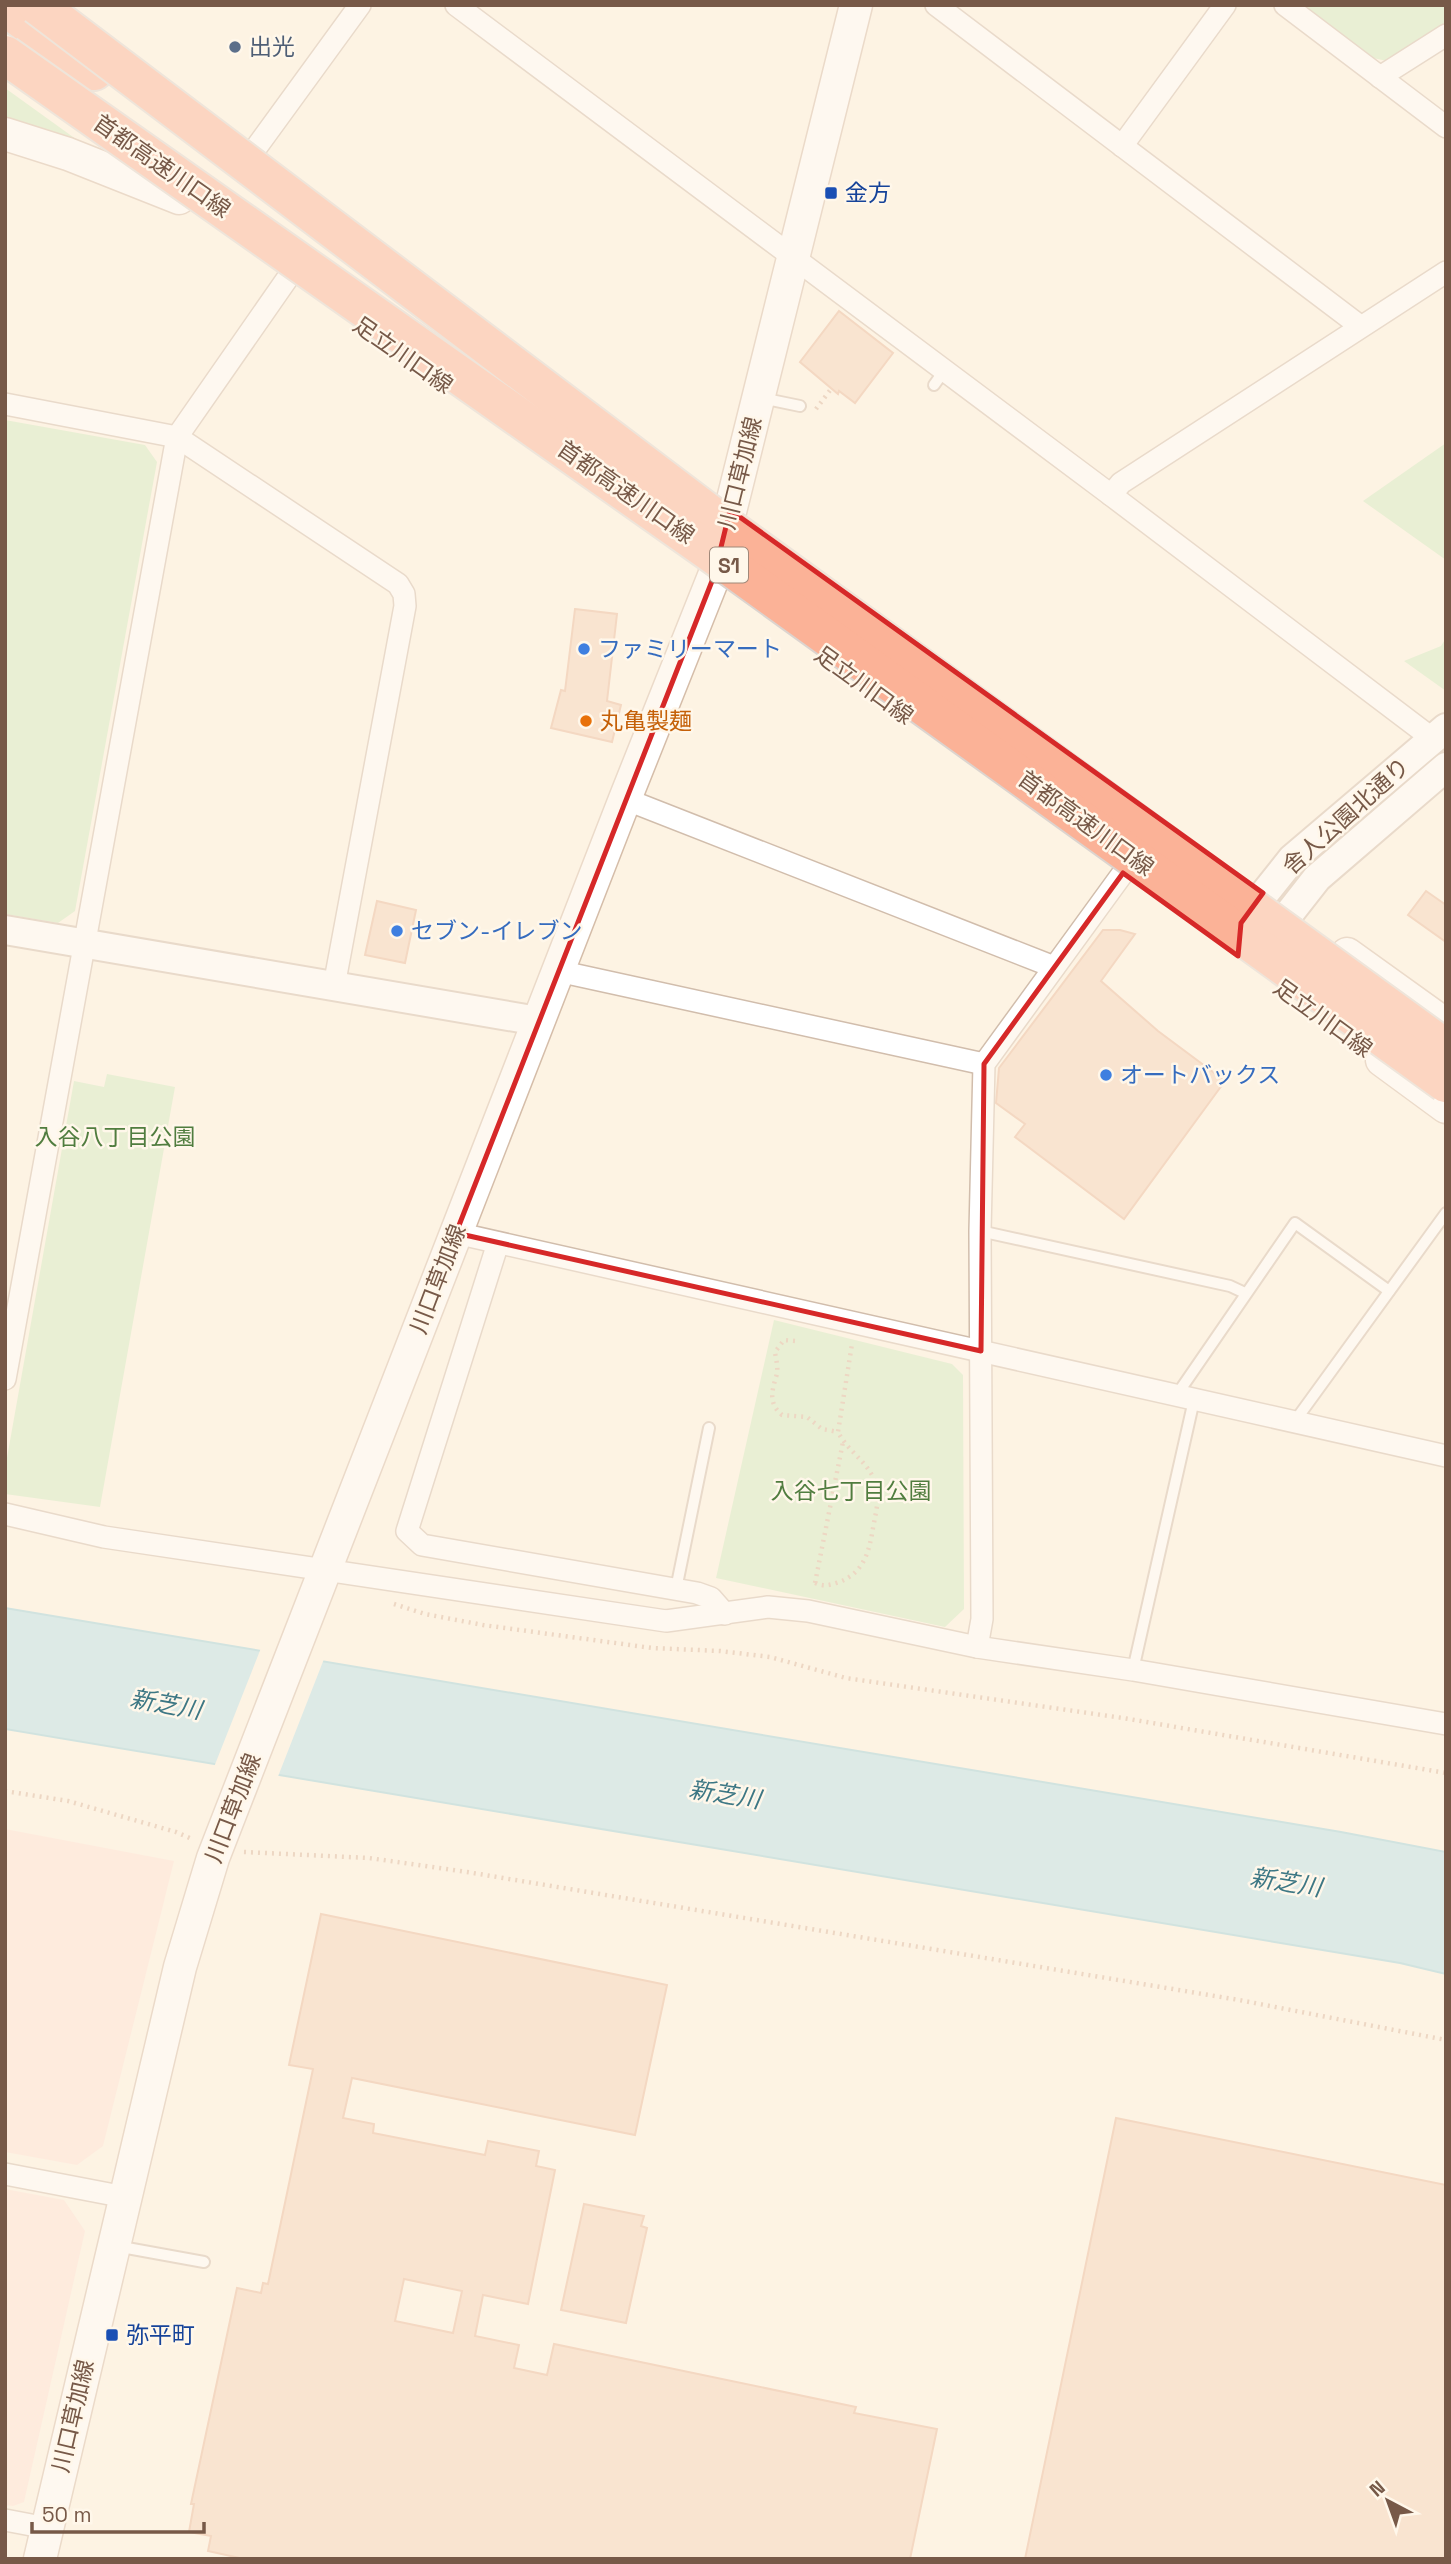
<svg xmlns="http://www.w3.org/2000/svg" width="1451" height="2564" font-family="'Space Grotesk','Noto Sans JP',sans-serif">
<rect width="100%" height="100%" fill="#fdf3e3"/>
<g fill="#fee3d6">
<polygon points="5,1829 174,1861 103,2146 77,2165 5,2152"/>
<polygon points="5,2189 64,2200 85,2231 24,2502 13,2506 5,2505"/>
</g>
<g fill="#d1ecc1">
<polygon points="1303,5 1446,5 1446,23 1387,61 1373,58"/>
<polygon points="5,88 80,142 5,125"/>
<polygon points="5,420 145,445 157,462 75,911 58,923 5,914"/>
<polygon points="1446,443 1446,560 1363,501"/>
<polygon points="1446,638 1446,691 1404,661 1441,646"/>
<polygon points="107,1074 175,1087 100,1507 5,1494 5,1469 74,1081 104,1087"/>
<polygon points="774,1320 952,1364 963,1375 964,1609 945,1627 716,1578"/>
</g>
<polygon fill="#b6e0e8" stroke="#9cd0da" stroke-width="2" points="5,1608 1341,1832 1446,1852 1446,1974 1400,1963 5,1729"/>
<polygon fill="#fdf3e3" points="261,1648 324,1659 277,1779 214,1767"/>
<g fill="#f4d2b9" stroke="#e8b899" stroke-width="2" fill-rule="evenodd">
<polygon points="839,311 893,353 855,403 839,391 838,394 800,362"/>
<polygon points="575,609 617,614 607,701 621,705 612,742 551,728 561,690 565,691"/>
<polygon points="1426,891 1446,905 1446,942 1408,915"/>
<polygon points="377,901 416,910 405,963 365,955"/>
<polygon points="1103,930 1120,930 1135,934 1101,981 1158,1031 1225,1081 1124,1219 1015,1137 1025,1124 996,1103 999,1068"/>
<path d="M321,1914l346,71 -32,150 -283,-57 -9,40 31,6 -1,9 112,22 3,-14 51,10 -3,15 19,4 -27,134 -45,-9 -8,41 44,9 -5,23 33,7 7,-31 302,63 -2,6 83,16 -27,130h-666l-36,-8 3,-15 -22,-4 5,-28h-3l46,-216 24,5 2,-10 5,1 45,-215 -24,-4zM404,2279l58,12 -9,42 -58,-12z"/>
<polygon points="1116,2118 1446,2185 1446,2559 1025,2559"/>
<polygon points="584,2204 644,2216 641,2226 647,2228 626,2323 561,2310"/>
</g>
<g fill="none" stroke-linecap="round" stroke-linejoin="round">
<defs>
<g id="service">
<polyline points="934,385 944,371"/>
<polyline points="761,398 800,406"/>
<polyline points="980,1231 1230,1286 1245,1293"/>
<polyline points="1176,1396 1295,1223 1389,1291"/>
<polyline points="1295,1421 1446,1213"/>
<polyline points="676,1589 709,1428"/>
<polyline points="1133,1670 1194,1400"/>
<polyline points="116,2246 204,2262"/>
</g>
<g id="minor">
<polyline points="456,5 1111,495 1433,739"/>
<polyline points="936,5 1360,326"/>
<polyline points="1285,5 1446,127"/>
<polyline points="1380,77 1446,35"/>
<polyline points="1122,146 1225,5"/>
<polyline points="253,152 360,5"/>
<polyline points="5,404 177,437 398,584 404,594 405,606 334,986"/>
<polyline points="1111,495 1121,483 1446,272"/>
<polyline points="625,799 1054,967"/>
<polyline points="558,971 984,1064"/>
<polyline points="456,1233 1446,1456"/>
<polyline points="498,1243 407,1531 422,1545 697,1593 711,1598 725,1614"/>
<polyline points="5,1379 177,437 289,276"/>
<polyline points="5,1514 104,1537 666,1621 768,1607 808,1611 977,1647 1133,1670 1446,1724"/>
<polyline points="977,1647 982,1619 980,1231 984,1064 1123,873"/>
<polyline points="5,2174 125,2197"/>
<polyline points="5,2520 47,2528"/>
</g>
<g id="tertiary">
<polyline points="1241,923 1292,859 1446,728"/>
<polyline points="5,930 538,1021"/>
<polyline points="1266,943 1317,878 1446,767"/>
</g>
<g id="secondary">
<polyline points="5,134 68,154 179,198"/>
<polyline points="1347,954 1446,1025"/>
<polyline points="1382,1060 1446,1107"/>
<polyline points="40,2559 163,2039 180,1967 213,1858 625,799 714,576 856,5"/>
</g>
<polyline id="motorway" points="5,7 94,71"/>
</defs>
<use href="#service" stroke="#d1bdac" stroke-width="14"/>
<use href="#minor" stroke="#d1bdac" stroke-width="24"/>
<use href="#tertiary" stroke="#d1bdac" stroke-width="32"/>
<use href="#secondary" stroke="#d5bda9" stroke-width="35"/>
<use href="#motorway" stroke="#dcd4cf" stroke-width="42"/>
<g stroke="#d9b59c" stroke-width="4.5" stroke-dasharray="2 5" stroke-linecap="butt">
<polyline points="816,409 831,389"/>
<path d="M795,1341l-11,-1 -9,12c1,8 4,17 1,25 -4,14 -8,26 6,38l25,2 15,12 16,3 14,-88"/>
<path d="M815,1583c8,3 12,3 21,0 27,-8 33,-30 37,-55 3,-17 8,-32 1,-49 -8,-18 -27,-29 -36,-47"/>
<polyline points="815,1583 843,1442"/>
<polyline points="394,1604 425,1614 483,1625 652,1648 720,1651 770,1657 846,1678 1123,1718 1446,1773"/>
<polyline points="5,1791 68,1801 176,1832 192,1839"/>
<polyline points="244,1852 369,1858 467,1872 1239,2000 1446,2040"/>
</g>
<use href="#service" stroke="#fff" stroke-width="10"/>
<use href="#minor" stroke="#fff" stroke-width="21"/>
<use href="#tertiary" stroke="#fff" stroke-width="28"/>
<use href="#secondary" stroke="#fff" stroke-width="32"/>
<use href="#motorway" stroke="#fbb297" stroke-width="38"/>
<defs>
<g id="motorway-bridge">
<polyline points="37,5 716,519 1446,1049"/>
<polyline points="5,55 710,552 1446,1083"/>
</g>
</defs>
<use href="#motorway-bridge" stroke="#dcd4cf" stroke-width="42" stroke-linecap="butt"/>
<use href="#motorway-bridge" stroke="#fbb297" stroke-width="38"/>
</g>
<path d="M0 0H1451V2564H0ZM730,510l533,383 -22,30 -3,33 -115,-83 -139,191 -3,287 -525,-118 258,-657z" fill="#fdf3e3" fill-opacity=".55" fill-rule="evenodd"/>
<path fill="none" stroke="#d62828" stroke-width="5" stroke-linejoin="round" d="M730,510l533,383 -22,30 -3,33 -115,-83 -139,191 -3,287 -525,-118 258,-657z"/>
<circle fill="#5c6f8a" stroke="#fff7ea" stroke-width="2.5" cx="235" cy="47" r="7"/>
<g fill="#1a4fb4" stroke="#fff7ea" stroke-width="2.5">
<rect x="824" y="186" width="14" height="14" rx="3.5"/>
<rect x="105" y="2328" width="14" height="14" rx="3.5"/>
</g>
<g fill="#3f7fe0" stroke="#fff7ea" stroke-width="2.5">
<circle cx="584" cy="649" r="7"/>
<circle cx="397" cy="931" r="7"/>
<circle cx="1106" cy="1075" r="7"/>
</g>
<circle fill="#e8710a" stroke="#fff7ea" stroke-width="2.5" cx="586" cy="721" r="7"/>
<g text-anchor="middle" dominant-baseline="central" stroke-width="5" stroke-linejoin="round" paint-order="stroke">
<rect fill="#fff7ea" stroke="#a08879" stroke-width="2" x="710" y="547.5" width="38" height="35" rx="5"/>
<g font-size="21" font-weight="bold" fill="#775948">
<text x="729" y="565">S1</text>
</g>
<g font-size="23" fill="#4e5e75" stroke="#fff7ea" text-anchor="start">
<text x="249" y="47">出光</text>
</g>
<g font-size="23" fill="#775948" stroke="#fff7ea">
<text transform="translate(162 166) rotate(35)">首都高速川口線</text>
<text transform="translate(403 355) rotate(35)">足立川口線</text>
<text transform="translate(740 473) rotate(-76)">川口草加線</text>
<text transform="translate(626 492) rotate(35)">首都高速川口線</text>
<text transform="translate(864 685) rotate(36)">足立川口線</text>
<text transform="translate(1346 816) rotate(-42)">舎人公園北通り</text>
<text transform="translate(1086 823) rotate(36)">首都高速川口線</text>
<text transform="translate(1323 1018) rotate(36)">足立川口線</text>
<text transform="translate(438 1279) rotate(-69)">川口草加線</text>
<text transform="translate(233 1808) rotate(-69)">川口草加線</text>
<text transform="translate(73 2416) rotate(-77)">川口草加線</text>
</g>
<g font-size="23" fill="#164399" stroke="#fff7ea" text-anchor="start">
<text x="845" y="193">金方</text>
<text x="126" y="2335">弥平町</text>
</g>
<g font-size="23" fill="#366cbe" stroke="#fff7ea" text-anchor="start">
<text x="598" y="649">ファミリーマート</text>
<text x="411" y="931">セブン-イレブン</text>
<text x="1120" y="1075">オートバックス</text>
</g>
<g font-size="23" fill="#c56008" stroke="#fff7ea" text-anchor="start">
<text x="600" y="721">丸亀製麺</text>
</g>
<g font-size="23" fill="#507d3f" stroke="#fff7ea">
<text x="115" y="1137">入谷八丁目公園</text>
<text x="851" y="1491">入谷七丁目公園</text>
</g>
<g font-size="24" font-style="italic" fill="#3d7784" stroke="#fff7ea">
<text transform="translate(166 1704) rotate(10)">新芝川</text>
<text transform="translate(725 1794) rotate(9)">新芝川</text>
<text transform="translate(1286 1882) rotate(9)">新芝川</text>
</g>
</g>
<rect width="1451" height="2564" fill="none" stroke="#775948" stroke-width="14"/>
<g transform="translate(1388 2501) rotate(319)" stroke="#fff7ea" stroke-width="5" paint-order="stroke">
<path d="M0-5L12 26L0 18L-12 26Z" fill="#775948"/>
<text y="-10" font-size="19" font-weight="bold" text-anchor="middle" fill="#775948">N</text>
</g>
<path d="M32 2522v10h172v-10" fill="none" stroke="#775948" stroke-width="3.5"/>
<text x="42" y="2522" font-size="21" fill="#775948" stroke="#fff7ea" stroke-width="5" paint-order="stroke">50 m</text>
</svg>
